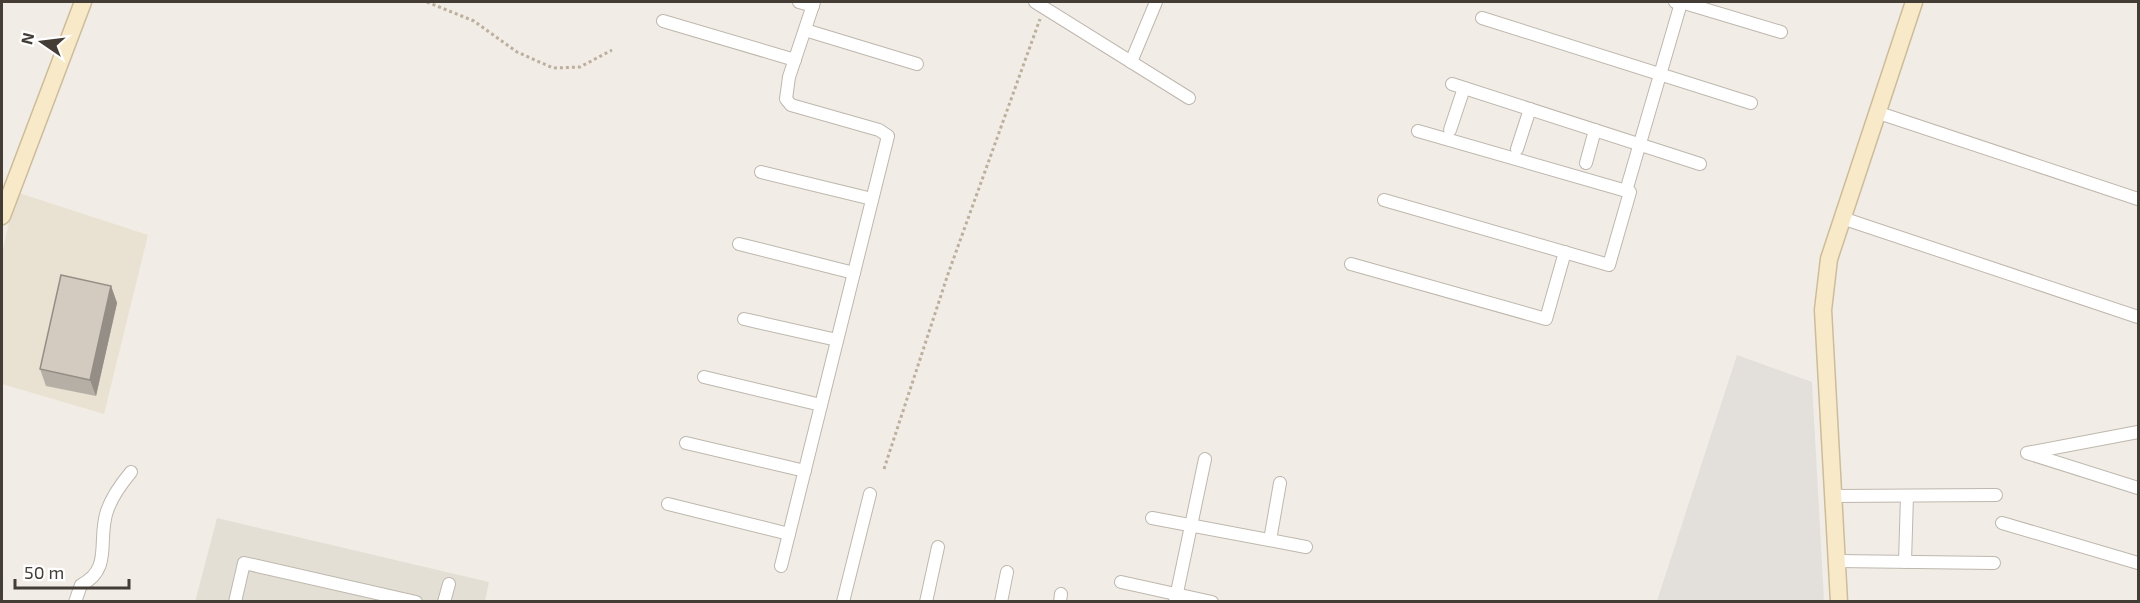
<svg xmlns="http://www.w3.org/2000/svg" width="2140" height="603" font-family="'Exo 2',sans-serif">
<rect width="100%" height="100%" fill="#f1ede6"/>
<polygon fill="#e4dfd5" points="217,518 489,582 485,601 195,602"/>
<polygon fill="#e3dfdb" points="1737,355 1812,382 1824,601 1657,601"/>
<polygon fill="#e9e1d2" points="16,192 148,235 104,414 2,384 2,253"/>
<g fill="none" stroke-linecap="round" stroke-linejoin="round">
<defs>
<g id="street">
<polyline points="799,2 813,6"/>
<polyline points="1035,2 1189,98"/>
<polyline points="1681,2 1781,32"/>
<polyline points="1482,18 1751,103"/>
<polyline points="663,21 795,60"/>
<polyline points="805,30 917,64"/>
<polyline points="1131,62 1156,2"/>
<polyline points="1452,84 1700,164"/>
<polyline points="1876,112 2138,199"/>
<polyline points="1450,130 1464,88"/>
<polyline points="1517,149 1530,109"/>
<polyline points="1586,163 1595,130"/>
<polyline points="761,172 872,199"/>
<polyline points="1626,191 1681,3 1675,2"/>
<polyline points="1384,200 1609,265 1630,192 1418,131"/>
<polyline points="1842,218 2138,317"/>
<polyline points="739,244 854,273"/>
<polyline points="1351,264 1546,319 1565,252"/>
<polyline points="744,319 837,340"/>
<polyline points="704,377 821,405"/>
<polyline points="2138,432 2027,453 2138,488"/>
<polyline points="686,443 805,471"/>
<polyline points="1833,496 1996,495"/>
<polyline points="668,504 789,534"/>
<polyline points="1152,518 1306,547"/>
<polyline points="2002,523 2138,563"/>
<polyline points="1270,540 1280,483"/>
<polyline points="1837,561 1994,563"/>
<polyline points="1905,562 1907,496"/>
<polyline points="781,566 888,136 879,130 791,105 786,99 789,77 814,2"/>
<polyline points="1121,582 1212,602"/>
<path d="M75,602l6,-17c32,-16 16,-45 26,-74 5,-15 14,-27 24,-39"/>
<polyline points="235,602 244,563 416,602"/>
<polyline points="444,602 449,584"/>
<polyline points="843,602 870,494"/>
<polyline points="926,602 938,547"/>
<polyline points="1001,602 1007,572"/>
<polyline points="1060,602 1061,594"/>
<polyline points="1175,602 1205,459"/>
</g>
<g id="secondary">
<polyline points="2,216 83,2"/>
<polyline points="1839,602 1823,310 1829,259 1914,2"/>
</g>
</defs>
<use href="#street" stroke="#beb7ad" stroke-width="14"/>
<use href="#secondary" stroke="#ccbc9a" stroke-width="19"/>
<g stroke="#bcaf9d" stroke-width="3" stroke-dasharray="3 3" stroke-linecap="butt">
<polyline points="427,2 474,21 517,52 553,68 580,67 612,50"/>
<polyline points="884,469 948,274 1040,19"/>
</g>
<use href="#street" stroke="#fff" stroke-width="12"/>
<use href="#secondary" stroke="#f8eac9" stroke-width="16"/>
</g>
<polygon fill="#b6afa5" points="111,286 117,303 96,396 46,386 40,369"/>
<polygon fill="#948e86" points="111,286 117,303 96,396 90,380"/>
<polygon fill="#d4cbc0" stroke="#948e86" stroke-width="1.5" points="61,275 111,286 90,380 40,369"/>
<rect width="2140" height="603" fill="none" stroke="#433d36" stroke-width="6"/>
<g transform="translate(42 42) rotate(284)" stroke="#ffffff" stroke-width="4.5" paint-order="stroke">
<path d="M0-4.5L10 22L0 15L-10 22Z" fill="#433d36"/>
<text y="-9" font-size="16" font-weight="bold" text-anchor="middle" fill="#433d36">N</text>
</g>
<path d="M15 579v9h114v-9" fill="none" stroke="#433d36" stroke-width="3"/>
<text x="24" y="579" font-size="18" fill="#433d36" stroke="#ffffff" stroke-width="4.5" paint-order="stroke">50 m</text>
</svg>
